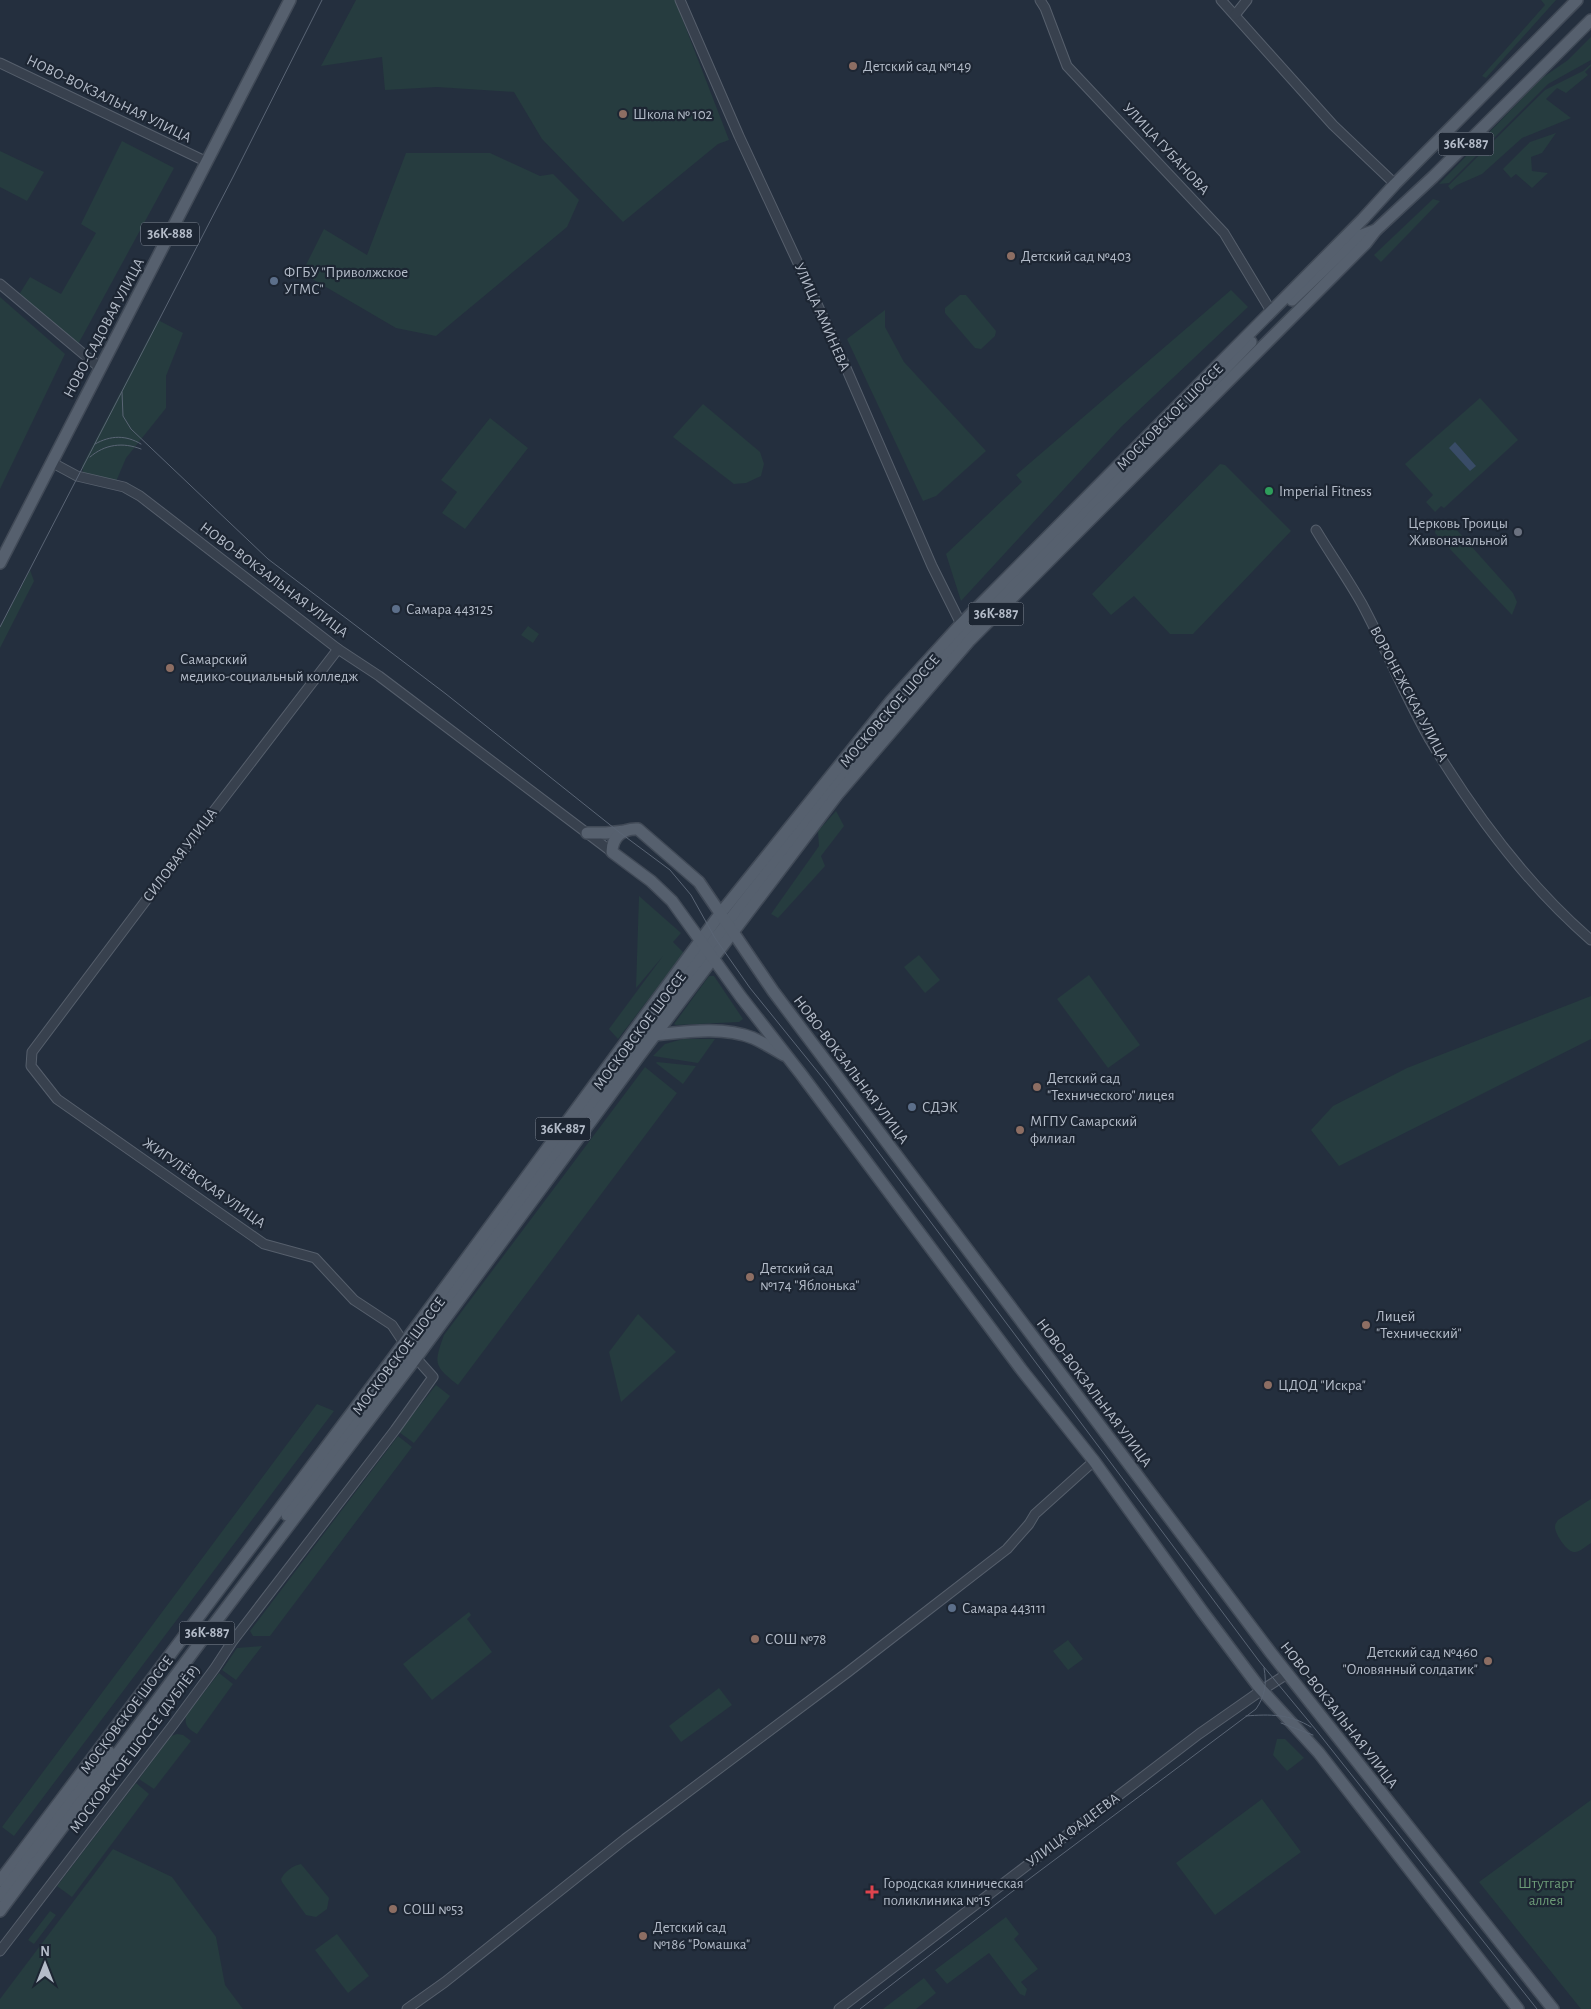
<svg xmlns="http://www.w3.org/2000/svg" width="1591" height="2009" font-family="'Alegreya Sans',sans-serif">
<rect width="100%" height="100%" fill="#242f3e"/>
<g fill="#263c3f">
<polygon points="356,0 675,0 729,140 718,144 623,222 542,139 514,92 437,87 385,90 382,57 321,66"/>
<polygon points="1541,0 1556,0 1486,78 1482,76 1545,5"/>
<polygon points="1591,37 1591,60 1548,84 1449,183 1439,184 1542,78 1568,60"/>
<polygon points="1591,64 1591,66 1585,72 1588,75 1566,93 1557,88 1546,99 1571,118 1522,138 1482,174 1457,185 1451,190 1448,186 1545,90 1583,71"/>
<polygon points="1556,133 1542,153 1531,157 1532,171 1548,173 1532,188 1516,174 1511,178 1503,169 1530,142"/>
<polygon points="122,141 174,168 76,348 17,298 30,277 61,294 96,233 81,224"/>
<polygon points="0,151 44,172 27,201 0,187"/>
<polygon points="406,153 490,153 540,176 553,174 579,200 567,227 436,336 396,328 302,273 324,229 367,255"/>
<polygon points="1433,199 1440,201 1381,262 1374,255"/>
<polygon points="1231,290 1248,307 1121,427 961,601 946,554 1022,482 1016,475"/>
<polygon points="960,295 966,295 996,331 995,336 981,349 975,348 945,313 945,308"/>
<polygon points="0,297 65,354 0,489"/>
<polygon points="885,310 885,327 904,362 986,451 936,496 923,501 847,339"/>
<polygon points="158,320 183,333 166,376 166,408 126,458 115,484 84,478 82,466"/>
<polygon points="1480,398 1518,440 1444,508 1441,506 1435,512 1426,502 1433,495 1405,464"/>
<polygon points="703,404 760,452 764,464 761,476 746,483 734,484 673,437"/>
<polygon points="490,418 528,448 465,529 442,513 457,492 441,480"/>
<polygon points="1220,464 1225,465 1291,531 1193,634 1170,634 1134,596 1111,615 1092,594"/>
<polygon points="1447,522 1455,528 1513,593 1517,602 1512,615 1435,533 1436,526"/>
<polygon points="30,570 34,581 0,648 0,627"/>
<polygon points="528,626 539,634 533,643 521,635"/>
<polygon points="836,811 844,826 821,856 825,866 778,918 771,914 819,846 818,831"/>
<polygon points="639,896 681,933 673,942 684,953 618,1039 609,1029 663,956 636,988"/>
<polygon points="919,955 940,980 925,993 904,967"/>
<polygon points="1089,975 1140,1045 1108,1068 1057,999"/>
<polygon points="709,976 714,976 743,1019 739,1022 676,1025 674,1024"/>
<polygon points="1591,996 1591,1039 1339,1166 1311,1130 1333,1106 1407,1068"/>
<polygon points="683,1039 715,1039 698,1063 653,1056 665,1044"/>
<polygon points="657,1062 696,1066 683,1084 656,1063"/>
<path d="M645,1067l32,26 -219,292c-25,-19 -24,-22 -14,-50z"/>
<polygon points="638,1314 676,1352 621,1402 609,1352"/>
<polygon points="436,1385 450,1396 414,1443 399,1432"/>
<polygon points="317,1404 334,1411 14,1836 2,1827"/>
<polygon points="398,1436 412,1447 270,1636 253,1636 250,1631"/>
<path d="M1591,1499v44c-5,3 -12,10 -17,9 -7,0 -19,-18 -19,-25 0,-3 1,-4 3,-7z"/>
<polygon points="469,1612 471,1615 467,1619 492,1652 432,1700 403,1664"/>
<polygon points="1068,1640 1083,1659 1068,1670 1053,1651"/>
<polygon points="262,1646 236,1680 222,1670 237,1648"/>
<path d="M219,1673l14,11 -36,50c-8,-5 -13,-8 -11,-18z"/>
<polygon points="719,1688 732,1705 681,1742 669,1726"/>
<polygon points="177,1734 183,1735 191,1741 154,1789 139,1779 171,1736"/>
<polygon points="1277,1739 1285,1739 1304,1758 1287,1771 1273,1755"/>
<polygon points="136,1783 149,1794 72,1897 57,1886"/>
<polygon points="1262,1799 1301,1852 1215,1915 1176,1863"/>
<polygon points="1591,1800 1591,2009 1581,2009 1479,1882"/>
<polygon points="113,1849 172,1877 216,1937 225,1985 243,2009 0,2009 0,1999"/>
<path d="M301,1864l28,34 -2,11 -11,8 -10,-2 -24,-33 -1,-3c3,-7 13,-14 20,-15z"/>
<polygon points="50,1911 56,1915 34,1944 28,1940"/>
<polygon points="1006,1917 1019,1934 1014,1939 1038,1969 1021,1982 1027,1989 1025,1996 1020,1994 989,1953 947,1984 935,1970"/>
<polygon points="337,1934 369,1976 348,1993 315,1950"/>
<polygon points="924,1978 936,1993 916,2009 883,2009"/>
</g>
<polygon fill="#394c67" points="1455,442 1476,466 1470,471 1449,448"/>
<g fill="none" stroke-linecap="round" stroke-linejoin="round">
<defs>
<g id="minor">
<polyline points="680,0 739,136 837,347 932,566 963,628"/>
<polyline points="1040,0 1045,8 1067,66 1224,233 1271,311"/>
<polyline points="1221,0 1333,125 1395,184"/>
<polyline points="1235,15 1247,0"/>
<polyline points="0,63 205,161"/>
<polyline points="0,284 99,367"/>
<polyline points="51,462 77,476 124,487 140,496 338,649 379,676 612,852"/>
<path d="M1316,530c15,25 32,49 46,74 24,45 43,92 68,136 44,73 96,144 161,200"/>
<polyline points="338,649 174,863 32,1052 31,1066 57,1099 264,1244 315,1258 354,1300 392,1325 404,1343"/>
<polyline points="0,1951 173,1725 215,1668 232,1642 395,1430 433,1377 416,1358"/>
<polyline points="407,2009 445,1982 625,1839 848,1672 1007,1549 1029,1524 1035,1514 1094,1461"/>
<polyline points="839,2009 1199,1734 1262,1690 1287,1674"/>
</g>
<g id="major">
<polyline points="1292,300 1359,236 1376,230"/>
<polyline points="0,563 290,0"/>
<polyline points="587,833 606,833 625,831"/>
<path d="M653,1035c32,-3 69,-9 100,3 11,5 21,11 31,17"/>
<polyline points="287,1515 707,949 831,790 910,695 966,632 1131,466 1251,342"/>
<polyline points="0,1881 393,1358 720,914 891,701 961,624 1363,219 1395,184 1577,0"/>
<polyline points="0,1896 109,1752"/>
<polyline points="0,1911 208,1632 416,1358 639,1056 837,795 970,640 1366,243 1376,230 1433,177 1591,20"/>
<path d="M1518,2009l-199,-256 -60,-66 -57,-76 -108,-150 -73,-92 -220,-295 -60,-77 -69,-96 -21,-20 -39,-29c0,-15 11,-24 26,-23l61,53 74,109 498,662 282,356"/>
</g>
</defs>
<use href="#minor" stroke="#565f6c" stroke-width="11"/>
<use href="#major" stroke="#414a57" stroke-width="14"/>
<use href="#minor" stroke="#38414e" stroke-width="9"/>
<use href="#major" stroke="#56606e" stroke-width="11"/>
<g stroke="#5a6575" stroke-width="1">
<polyline points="122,392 123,416 131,429 268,559 446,694 619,832 670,870 691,895 715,938 750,988 826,1082 1259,1661 1316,1730 1537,2009"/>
<path d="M95,444c16,-9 31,-9 46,0"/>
<path d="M90,457c15,-13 33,-15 51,-8"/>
<polyline points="0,627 233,177 322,0"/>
<path d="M1246,1716c24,-2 44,-2 65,11"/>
<polyline points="1281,1723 1313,1735"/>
<path d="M860,2009l149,-115 247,-185c9,-13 11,-25 8,-41"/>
</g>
</g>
<g fill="#8d6e63" stroke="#1d2633" stroke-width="2">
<circle cx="853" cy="66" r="5"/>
<circle cx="623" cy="114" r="5"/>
<circle cx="1011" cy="256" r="5"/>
<circle cx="170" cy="668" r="5"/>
<circle cx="1037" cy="1087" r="5"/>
<circle cx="1020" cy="1130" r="5"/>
<circle cx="750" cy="1277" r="5"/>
<circle cx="1366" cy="1325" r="5"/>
<circle cx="1268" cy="1385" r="5"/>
<circle cx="755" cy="1639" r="5"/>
<circle cx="1488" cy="1661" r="5"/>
<circle cx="393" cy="1909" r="5"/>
<circle cx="643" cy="1936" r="5"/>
</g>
<g fill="#5c6f8a" stroke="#1d2633" stroke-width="2">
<circle cx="274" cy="281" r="5"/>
<circle cx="396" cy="609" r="5"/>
<circle cx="912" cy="1107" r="5"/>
<circle cx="952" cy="1608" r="5"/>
</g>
<circle fill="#2e9e5b" stroke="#1d2633" stroke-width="2" cx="1269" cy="491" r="5"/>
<circle fill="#6b7280" stroke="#1d2633" stroke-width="2" cx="1518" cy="532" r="5"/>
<path fill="#e0444e" stroke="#1d2633" stroke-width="2" d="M869.5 1884.5h5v5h5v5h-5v5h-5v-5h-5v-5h5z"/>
<g text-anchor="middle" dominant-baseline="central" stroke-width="4.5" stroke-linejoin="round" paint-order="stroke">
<g fill="#1d2633" stroke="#878f9c" stroke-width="1">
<rect x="1438.5" y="132.5" width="55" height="23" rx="4"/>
<rect x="141" y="222.5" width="58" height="23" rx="4"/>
<rect x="968.5" y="602.5" width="55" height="23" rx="4"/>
<rect x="535.5" y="1117.5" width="55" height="23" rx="4"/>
<rect x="179.5" y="1621.5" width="55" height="23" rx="4"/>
</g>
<g font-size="14" font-weight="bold" fill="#b4bcc9">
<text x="1466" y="144">36К-887</text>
<text x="170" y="234">36К-888</text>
<text x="996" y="614">36К-887</text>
<text x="563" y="1129">36К-887</text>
<text x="207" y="1633">36К-887</text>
</g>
<g font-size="15" fill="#b4bcc9" stroke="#1d2633" text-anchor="start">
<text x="863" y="66">Детский сад №149</text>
<text x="633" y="114">Школа № 102</text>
<text x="1021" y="256">Детский сад №403</text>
<text x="284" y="272">ФГБУ "Приволжское<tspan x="284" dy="17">УГМС"</tspan></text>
<text x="1279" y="491">Imperial Fitness</text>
<text x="1508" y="523" text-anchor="end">Церковь Троицы<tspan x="1508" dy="17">Живоначальной</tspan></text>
<text x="406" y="609">Самара 443125</text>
<text x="180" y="659">Самарский<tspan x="180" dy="17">медико-социальный колледж</tspan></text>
<text x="1047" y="1078">Детский сад<tspan x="1047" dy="17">"Технического" лицея</tspan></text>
<text x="922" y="1107">СДЭК</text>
<text x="1030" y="1121">МГПУ Самарский<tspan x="1030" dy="17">филиал</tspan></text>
<text x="760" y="1268">Детский сад<tspan x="760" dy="17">№174 "Яблонька"</tspan></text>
<text x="1376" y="1316">Лицей<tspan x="1376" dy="17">"Технический"</tspan></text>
<text x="1278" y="1385">ЦДОД "Искра"</text>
<text x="962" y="1608">Самара 443111</text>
<text x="765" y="1639">СОШ №78</text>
<text x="1478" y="1652" text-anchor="end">Детский сад №460<tspan x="1478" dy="17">"Оловянный солдатик"</tspan></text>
<text x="883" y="1883">Городская клиническая<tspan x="883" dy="17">поликлиника №15</tspan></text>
<text x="403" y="1909">СОШ №53</text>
<text x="653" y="1927">Детский сад<tspan x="653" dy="17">№186 "Ромашка"</tspan></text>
</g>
<g font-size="15" fill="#b4bcc9" stroke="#1d2633">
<text transform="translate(109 99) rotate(26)">НОВО-ВОКЗАЛЬНАЯ УЛИЦА</text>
<text transform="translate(1166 149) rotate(47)">УЛИЦА ГУБАНОВА</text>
<text transform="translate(822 317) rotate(66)">УЛИЦА АМИНЕВА</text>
<text transform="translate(104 328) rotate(-62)">НОВО-САДОВАЯ УЛИЦА</text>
<text transform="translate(1170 417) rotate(-45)">МОСКОВСКОЕ ШОССЕ</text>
<text transform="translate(274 580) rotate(37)">НОВО-ВОКЗАЛЬНАЯ УЛИЦА</text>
<text transform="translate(1409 694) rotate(62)">ВОРОНЕЖСКАЯ УЛИЦА</text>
<text transform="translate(890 711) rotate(-49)">МОСКОВСКОЕ ШОССЕ</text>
<text transform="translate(180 855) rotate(-53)">СИЛОВАЯ УЛИЦА</text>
<text transform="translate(640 1031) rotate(-53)">МОСКОВСКОЕ ШОССЕ</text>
<text transform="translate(851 1070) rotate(53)">НОВО-ВОКЗАЛЬНАЯ УЛИЦА</text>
<text transform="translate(204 1183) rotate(35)">ЖИГУЛЁВСКАЯ УЛИЦА</text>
<text transform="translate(399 1356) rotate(-53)">МОСКОВСКОЕ ШОССЕ</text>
<text transform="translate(1094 1393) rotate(53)">НОВО-ВОКЗАЛЬНАЯ УЛИЦА</text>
<text transform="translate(127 1715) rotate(-53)">МОСКОВСКОЕ ШОССЕ</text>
<text transform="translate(1339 1715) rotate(52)">НОВО-ВОКЗАЛЬНАЯ УЛИЦА</text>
<text transform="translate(135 1749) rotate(-53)">МОСКОВСКОЕ ШОССЕ (ДУБЛЁР)</text>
<text transform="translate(1073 1830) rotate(-37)">УЛИЦА ФАДЕЕВА</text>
</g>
<g font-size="15" fill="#6b9a76" stroke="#1d2633">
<text x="1546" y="1883">Штутгарт<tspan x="1546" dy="17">аллея</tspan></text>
</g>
</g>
<g transform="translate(45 1964)" stroke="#1d2633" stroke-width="4" paint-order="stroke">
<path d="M0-4L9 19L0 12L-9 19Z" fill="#b4bcc9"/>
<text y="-8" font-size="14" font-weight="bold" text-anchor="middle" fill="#b4bcc9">N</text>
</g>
</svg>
